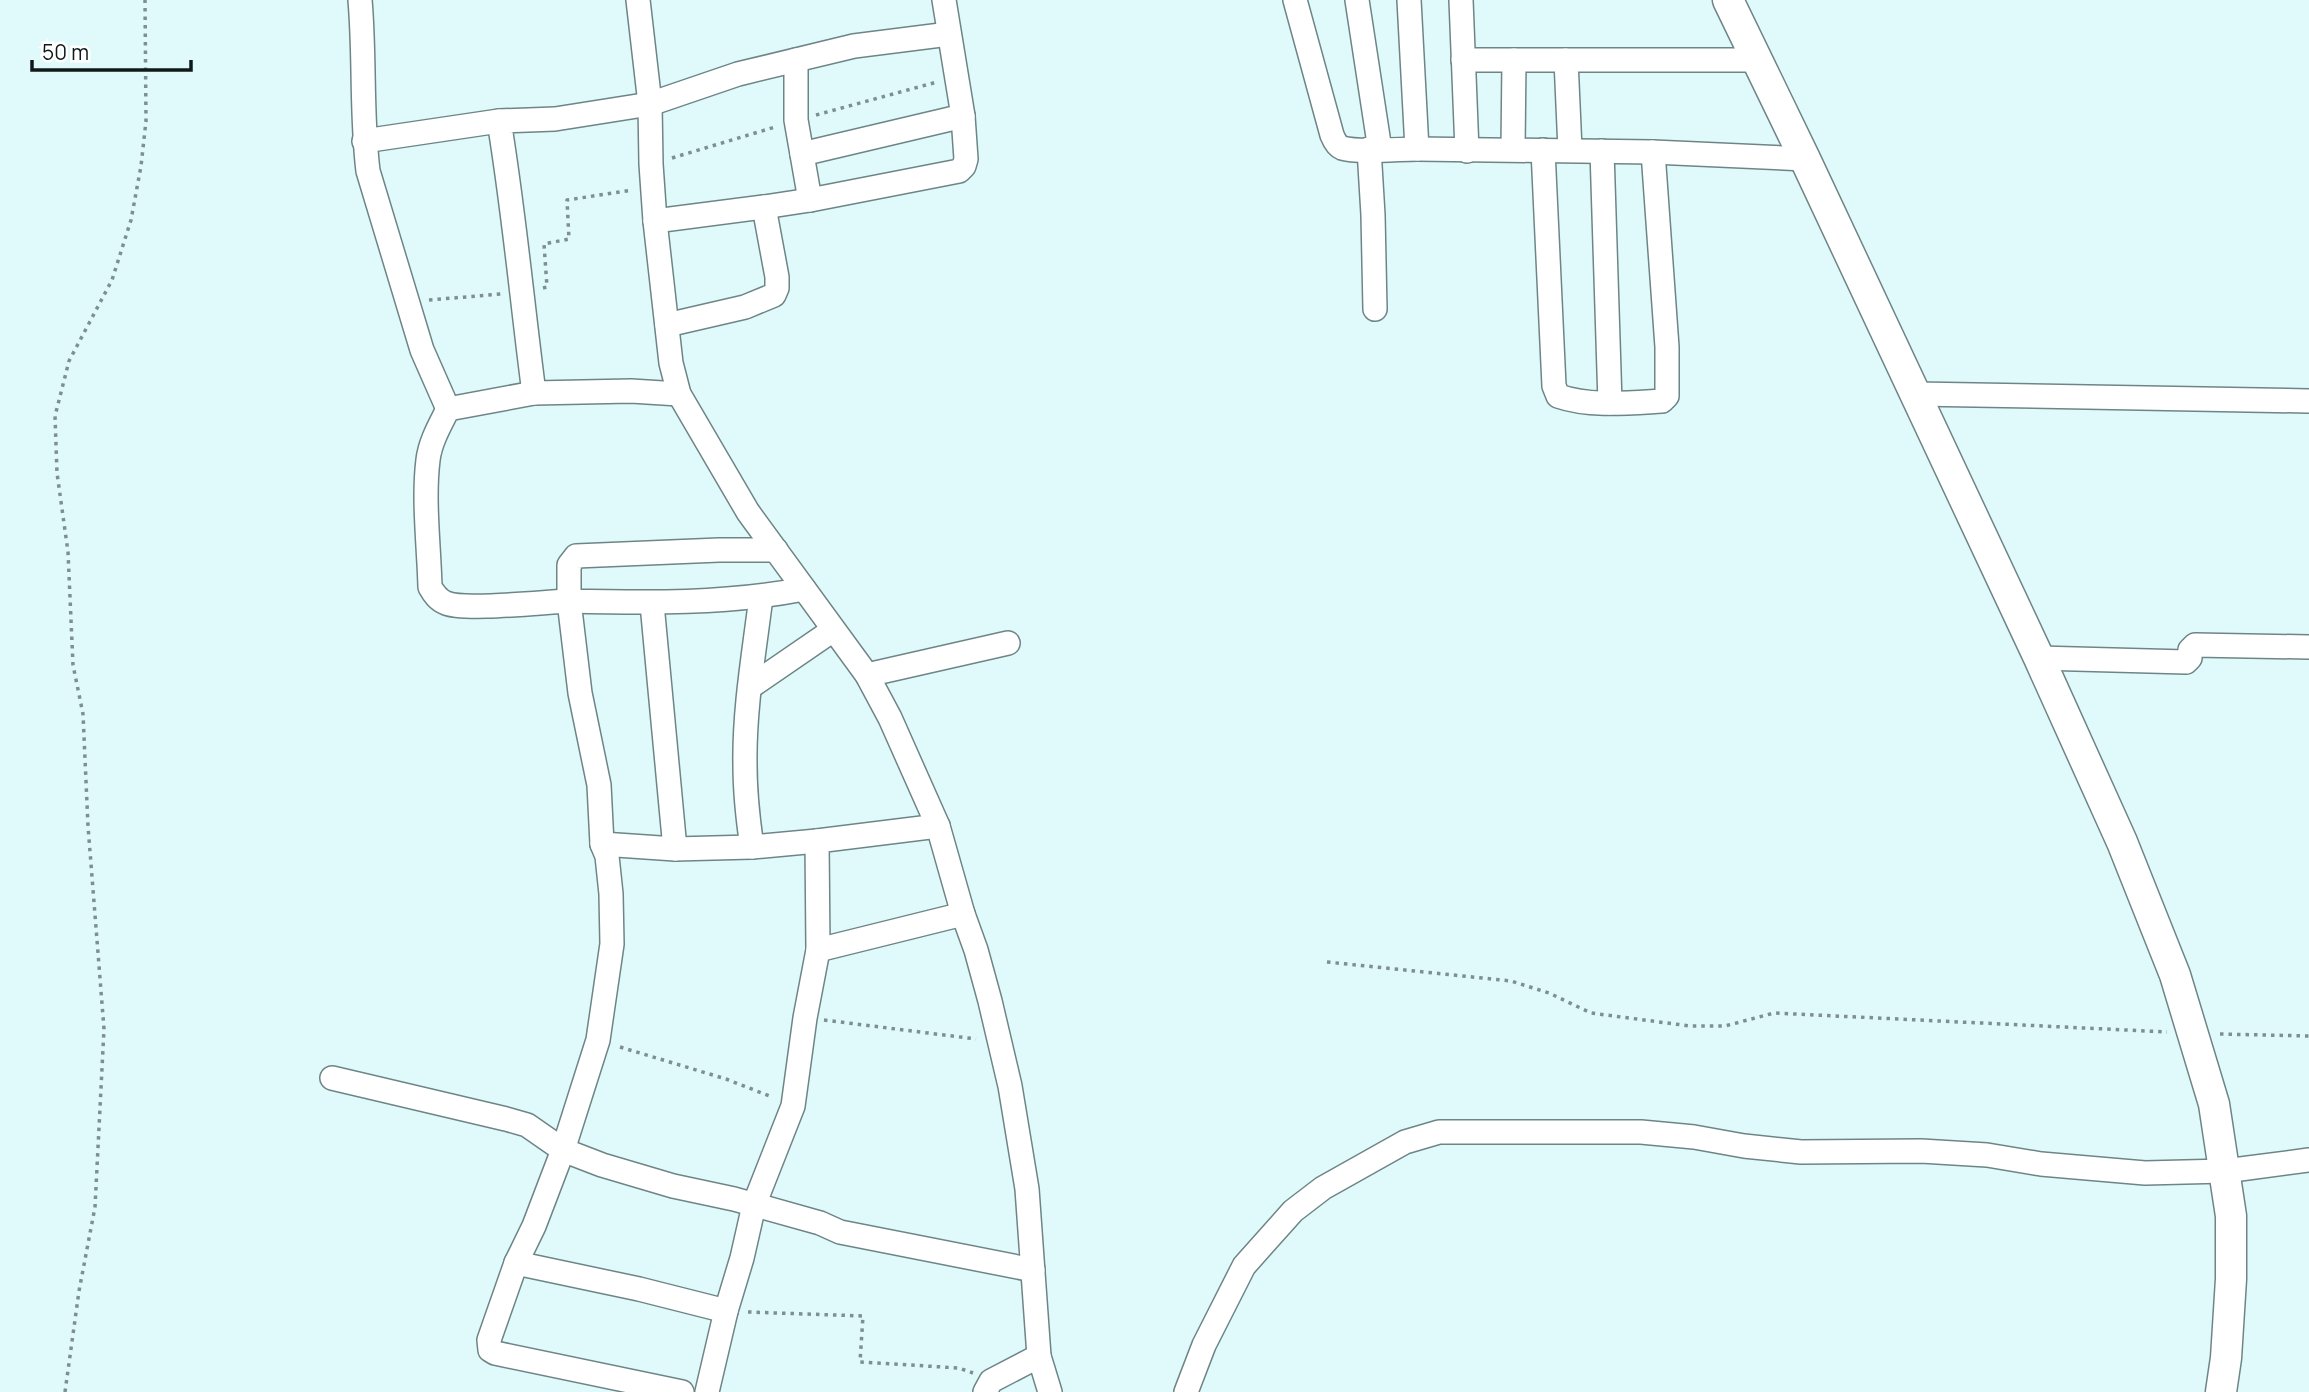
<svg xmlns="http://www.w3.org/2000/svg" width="2309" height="1392" font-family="Manrope,sans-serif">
<rect width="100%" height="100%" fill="#e0fafc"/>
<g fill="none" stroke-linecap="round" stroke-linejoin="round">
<defs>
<g id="minor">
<path d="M360,0c5,57 1,114 8,171l54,179 26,59"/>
<polyline points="638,0 650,104 651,164 655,221 671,363 679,394 748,512 867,675 890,718 938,826 963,914 976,950 990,1001 1010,1086 1027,1189 1039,1356 1050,1392"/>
<path d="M1295,0l37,135c2,5 5,11 10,13 16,5 58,1 75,1l236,3 152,7"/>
<polyline points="1357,0 1380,150"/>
<polyline points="1409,0 1417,149"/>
<polyline points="1461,0 1467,151"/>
<polyline points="796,60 796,120 810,200 959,171 964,166 966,159 963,116 944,0"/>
<polyline points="1463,60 1756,60"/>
<polyline points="1566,60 1570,150"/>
<polyline points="364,141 499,121"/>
<polyline points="1369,149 1373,215 1375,309"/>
<polyline points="1513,149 1514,60"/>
<path d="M1543,150l11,236 4,10c32,11 70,7 104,5l5,-5v-49l-14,-195"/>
<polyline points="1602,151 1610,403"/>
<polyline points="802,154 963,116"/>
<polyline points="655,221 764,207"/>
<polyline points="667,325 745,307 774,295 777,288 777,277 764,207 810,200"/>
<path d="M534,393c-12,-91 -20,-182 -35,-272l56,-2 95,-15 88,-30 116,-28 95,-12"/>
<path d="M679,394l-48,-3 -97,2 -86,16c-8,16 -18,33 -20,51 -5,40 1,87 2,127 4,7 8,13 16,16 18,8 98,-1 123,-2l11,92 19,92 3,59 5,12 4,38 1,50 -14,96 -35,110 -29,76 -18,37 -27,77 1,10 5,3 187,39"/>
<polyline points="1916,394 2309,401"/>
<path d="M776,550h-57l-143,6 -7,9v36c78,2 158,3 235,-12"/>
<polyline points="652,604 675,849"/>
<polyline points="2039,658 2186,662 2190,658 2190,650 2195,645 2309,647"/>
<polyline points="867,675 1008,643"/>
<polyline points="750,687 833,630"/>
<polyline points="602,844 675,849 752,847 817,841"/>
<path d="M752,847c-4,-27 -7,-54 -7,-82 -1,-55 9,-112 16,-168"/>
<polyline points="818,950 963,914"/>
<polyline points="332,1078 506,1119 527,1125 563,1150 602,1165 673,1186 734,1199 820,1223 840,1232 1033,1270"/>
<polyline points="516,1263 639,1289 726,1311"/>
<polyline points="707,1392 726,1311 742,1258 754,1205 793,1106 805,1018 818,950 817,841 938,826"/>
<polyline points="985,1392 991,1381 1039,1356"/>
<polyline points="1186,1392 1204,1345 1244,1266 1293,1211 1323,1188 1405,1142 1439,1132 1641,1132 1694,1137 1744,1146 1801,1152 1921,1151 1987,1155 2041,1164 2145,1173 2225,1171 2309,1160"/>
</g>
<polyline id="major" points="1728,0 1805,159 2039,658 2122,842 2175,975 2214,1104 2231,1216 2231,1279 2226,1358 2221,1392"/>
</defs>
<use href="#minor" stroke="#6e8587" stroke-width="26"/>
<use href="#major" stroke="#6e8587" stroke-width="33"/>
<g stroke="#7d8f90" stroke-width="3.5" stroke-dasharray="3.5 5" stroke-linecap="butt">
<polyline points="816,115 937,82"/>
<polyline points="672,158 775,127"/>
<polyline points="543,288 547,287 544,244 569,239 567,200 633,190"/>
<polyline points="429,300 501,294"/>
<polyline points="1327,962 1511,981 1549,993 1591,1013 1690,1026 1725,1026 1774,1013 2167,1032"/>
<polyline points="824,1020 976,1039"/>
<polyline points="2220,1034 2309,1036"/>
<polyline points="620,1047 726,1079 772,1097"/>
<polyline points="748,1312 863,1316 860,1362 959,1368 973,1373"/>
<polyline points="65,1392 79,1291 95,1207 104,1029 88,826 83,714 73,665 68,552 57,473 55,416 69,361 112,280 131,220 141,166 146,121 145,0"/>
</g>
<use href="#minor" stroke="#fff" stroke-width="23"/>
<use href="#major" stroke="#fff" stroke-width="30"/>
</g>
<path d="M32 60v10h159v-10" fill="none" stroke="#10191a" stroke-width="3.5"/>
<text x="42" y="60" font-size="21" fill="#10191a" stroke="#ffffff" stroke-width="5" paint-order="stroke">50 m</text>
</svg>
